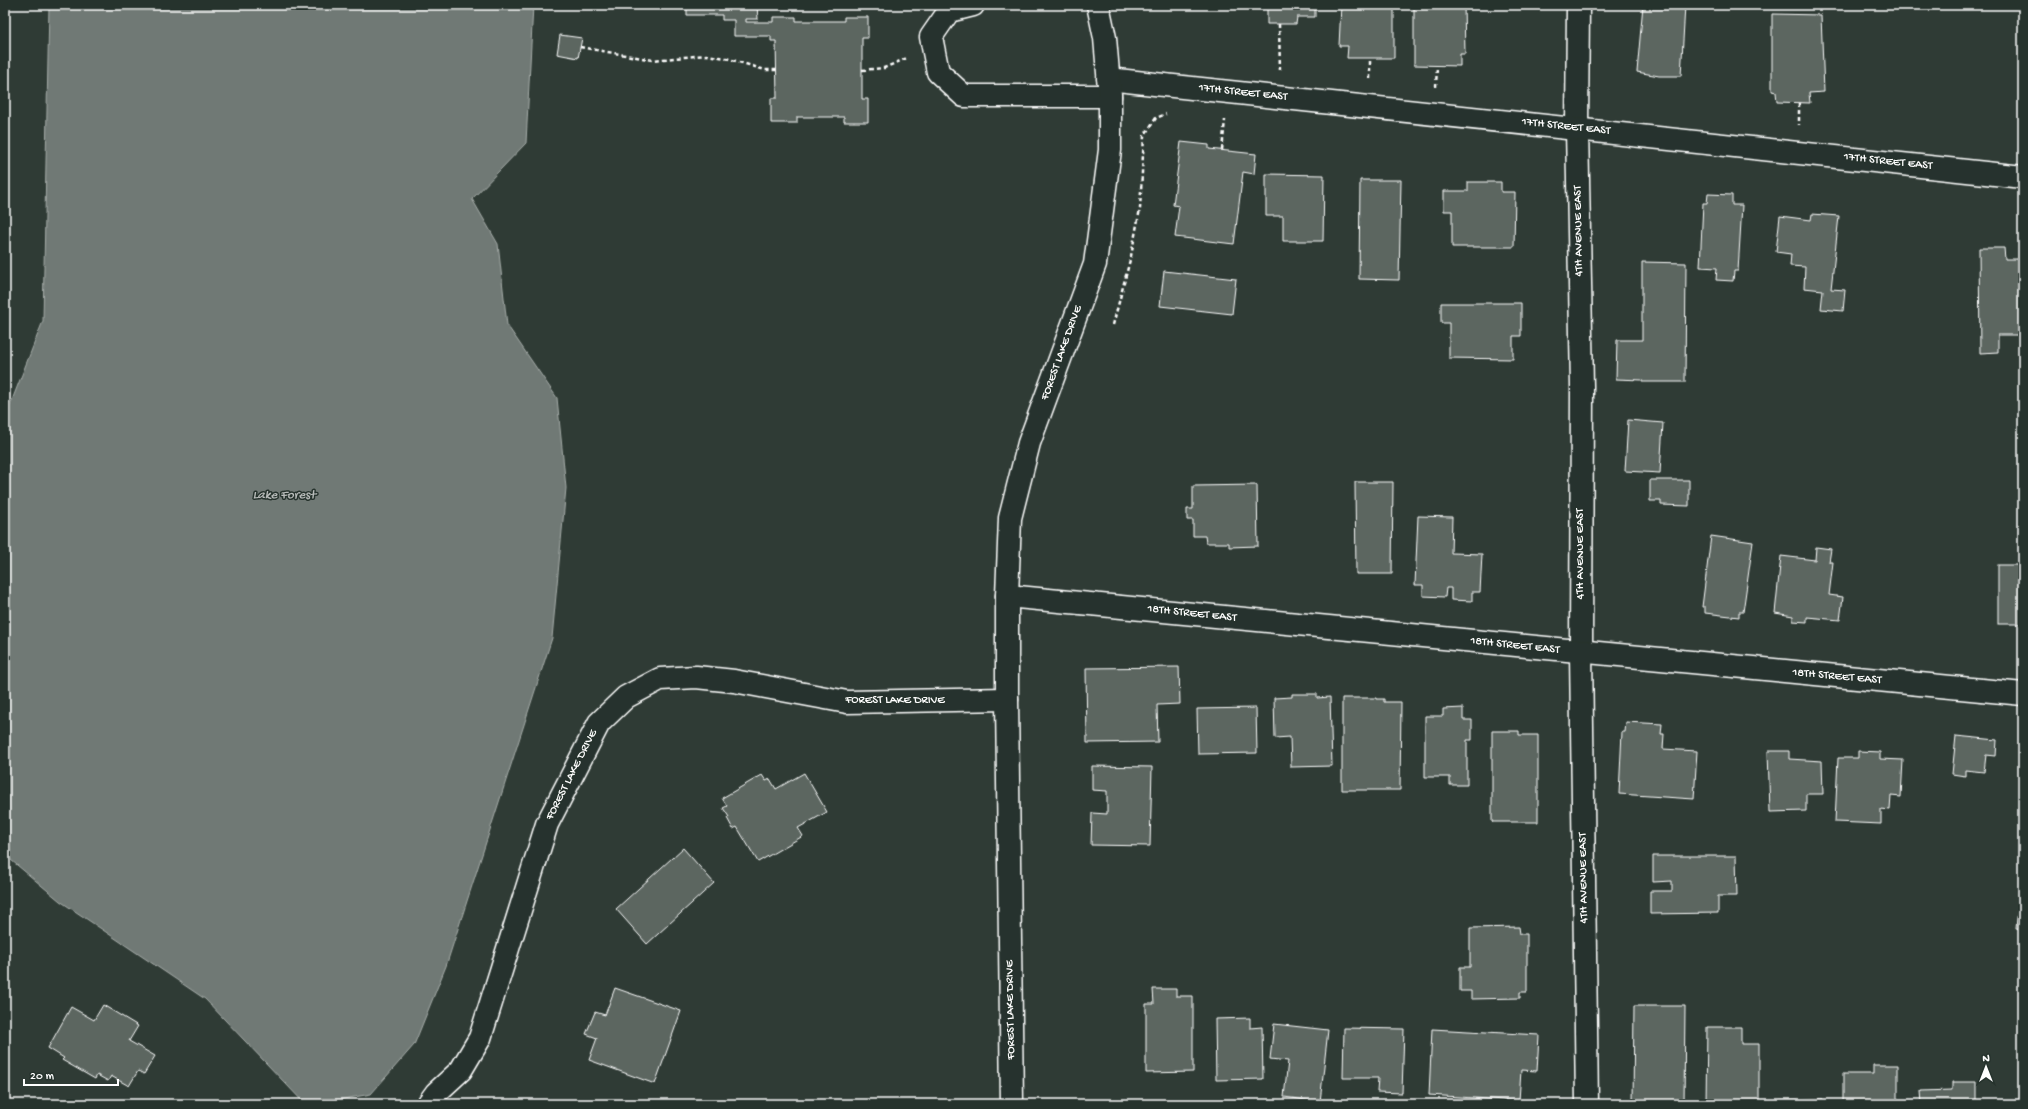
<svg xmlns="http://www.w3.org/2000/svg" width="2028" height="1109" font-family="'Gochi Hand',sans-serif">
<rect width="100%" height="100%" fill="#2f3b35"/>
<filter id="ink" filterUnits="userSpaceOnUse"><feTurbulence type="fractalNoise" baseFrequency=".025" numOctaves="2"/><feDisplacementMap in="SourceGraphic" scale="8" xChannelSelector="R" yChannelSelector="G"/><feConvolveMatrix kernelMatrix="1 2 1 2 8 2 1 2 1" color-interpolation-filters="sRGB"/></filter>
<g filter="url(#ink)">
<polygon fill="#707975" stroke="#a9afac" points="49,5 533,5 526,143 472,199 498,244 507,325 557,398 566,488 552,638 446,966 414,1045 371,1094 316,1104 305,1104 205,999 60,901 5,855 5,418 43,321"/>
<g fill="#5b6661" stroke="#fff">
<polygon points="687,5 757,5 758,19 746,19 746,22 773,22 773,17 796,17 796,21 844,21 844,17 868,17 868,38 862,38 862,99 868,99 868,122 844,122 844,117 797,117 797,123 771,123 771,98 777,98 776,41 771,41 771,36 734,36 734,20 722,20 722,15 687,15"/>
<polygon points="1267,5 1315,5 1315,17 1297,17 1296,24 1267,24"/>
<polygon points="1341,5 1394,5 1394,58 1347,58 1348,46 1339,46"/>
<polygon points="1414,5 1464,5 1465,54 1460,54 1460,66 1414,65"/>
<polygon points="1643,5 1665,7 1685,5 1681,76 1659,76 1637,72"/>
<polygon points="1772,14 1821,15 1824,92 1809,93 1810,103 1777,102 1776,92 1772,91"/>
<polygon points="560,35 582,38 578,58 557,54"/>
<polygon points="1181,142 1209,145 1209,149 1256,154 1254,174 1243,172 1234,244 1175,237 1179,206 1173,205"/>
<polygon points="1266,174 1324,175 1323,241 1283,241 1283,216 1266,216"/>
<polygon points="1360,180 1401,180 1399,280 1359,279"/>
<polygon points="1468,182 1501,182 1501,192 1515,192 1514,247 1452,247 1452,211 1444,211 1444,191 1468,191"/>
<polygon points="1708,194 1732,195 1732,205 1742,205 1738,271 1734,271 1733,281 1716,280 1717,268 1700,267 1703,203 1707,203"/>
<polygon points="1812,214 1839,216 1831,289 1845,290 1843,311 1821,309 1823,290 1804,288 1805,267 1790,266 1791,254 1776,252 1780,216 1811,220"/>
<polygon points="1979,248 2004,248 2005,259 2022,259 2023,335 1998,335 1998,352 1980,353"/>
<polygon points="1642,262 1686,263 1685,382 1642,382 1642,380 1616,379 1617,340 1642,340"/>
<polygon points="1164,271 1236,279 1232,314 1160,306"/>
<polygon points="1441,303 1521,303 1521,336 1513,336 1513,359 1449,358 1449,323 1441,323"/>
<polygon points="1628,420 1663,423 1660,473 1625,471"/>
<polygon points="1650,480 1689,480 1689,506 1661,505 1661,501 1650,501"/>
<polygon points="1355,482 1393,482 1392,574 1356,574"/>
<polygon points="1257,485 1258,546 1229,547 1229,543 1206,543 1205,536 1193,536 1193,520 1187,520 1187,509 1193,509 1193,486"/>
<polygon points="1418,516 1452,517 1451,553 1482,554 1480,592 1472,592 1472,601 1451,600 1451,588 1446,588 1445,597 1423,596 1423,585 1415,585"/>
<polygon points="1711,536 1753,542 1743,612 1739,612 1739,617 1705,613 1705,607 1702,607"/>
<polygon points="1816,547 1831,549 1829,562 1833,562 1829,595 1843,597 1840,620 1807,617 1807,622 1793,621 1793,616 1775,613 1781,556 1815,560"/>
<rect x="1998" y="565" width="25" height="59"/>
<polygon points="1179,667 1180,704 1157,705 1158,742 1087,743 1086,668"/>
<polygon points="1292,694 1317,694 1317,698 1330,697 1332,766 1291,767 1290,737 1275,738 1274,698 1292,697"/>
<polygon points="1342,698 1376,698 1376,699 1384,699 1384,702 1401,702 1400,790 1342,790"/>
<polygon points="1256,708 1257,753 1198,754 1197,709"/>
<polygon points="1463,708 1463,720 1472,720 1472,740 1467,740 1467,785 1450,785 1450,777 1425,777 1425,716 1443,716 1443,709"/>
<polygon points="1626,722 1662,724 1661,734 1664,734 1663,749 1697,751 1694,799 1619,794 1622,732 1625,732"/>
<polygon points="1492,731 1519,731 1519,735 1538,735 1538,822 1492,822"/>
<polygon points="1956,736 1997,740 1996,756 1986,755 1984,772 1965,770 1965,776 1952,774"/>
<polygon points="1768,751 1789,751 1789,759 1822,761 1823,794 1806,794 1806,811 1770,812"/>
<polygon points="1858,751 1880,752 1880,759 1903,760 1901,797 1891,796 1890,810 1881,809 1881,824 1835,822 1838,758 1858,758"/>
<polygon points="1092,766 1152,767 1150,846 1091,845 1092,813 1107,814 1107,791 1092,790"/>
<polygon points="804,773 827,812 798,828 803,836 758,862 737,827 733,829 727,818 729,817 723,808 727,806 722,798 762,775 766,781 770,779 776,789"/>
<polygon points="683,848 714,883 647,944 616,909"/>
<polygon points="1653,856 1736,856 1737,896 1718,896 1718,913 1650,914 1650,891 1672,891 1672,881 1653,882"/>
<polygon points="2019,897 2023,897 2023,930 2016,929"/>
<polygon points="1519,927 1520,934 1527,934 1527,992 1520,992 1520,998 1471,999 1471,991 1460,991 1460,967 1470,967 1470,928"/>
<polygon points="615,988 681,1011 655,1084 589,1060 597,1038 586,1034 595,1012 605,1015"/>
<polygon points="1153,989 1176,989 1176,996 1193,996 1193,1072 1146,1073 1146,1004 1154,1004"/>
<polygon points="103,1005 138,1026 129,1041 155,1056 144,1074 138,1071 129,1086 111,1076 108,1081 97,1075 95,1079 62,1060 64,1058 48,1048 71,1007 94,1020"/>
<polygon points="1634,1006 1685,1006 1684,1104 1633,1104"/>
<polygon points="1250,1018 1250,1028 1262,1027 1263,1079 1216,1080 1215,1019"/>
<polygon points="1274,1024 1328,1030 1320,1102 1284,1097 1288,1061 1270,1059"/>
<polygon points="1707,1027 1741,1027 1741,1044 1759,1044 1759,1104 1706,1104"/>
<polygon points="1344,1028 1404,1029 1402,1093 1377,1092 1378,1078 1343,1078"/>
<polygon points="1432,1029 1539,1035 1537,1071 1521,1070 1519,1101 1429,1095"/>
<polygon points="1873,1065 1898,1065 1898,1104 1843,1104 1843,1074 1873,1074"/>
<polygon points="1952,1082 1976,1082 1976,1104 1922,1104 1921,1091 1952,1090"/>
<polygon points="1823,1099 1823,1104 1780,1104 1780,1100"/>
</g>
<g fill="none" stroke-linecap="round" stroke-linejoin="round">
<defs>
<g id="minor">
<polyline points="973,5 949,11 931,37 938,72 964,96 1110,96"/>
<polyline points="1578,5 1577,128 1582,386 1581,652 1587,1104"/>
<polyline points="1108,79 2023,177"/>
<polyline points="1007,596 2023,694"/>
<polyline points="428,1104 436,1093 461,1070 480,1038 547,824 599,723 626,697 660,679 696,677 734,681 847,702 1007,699"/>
<polyline points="1012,1104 1007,699 1007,596 1010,518 1029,443 1095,264 1110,150 1110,96 1105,38 1098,5"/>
</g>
</defs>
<use href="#minor" stroke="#fff" stroke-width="25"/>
<g stroke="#fff" stroke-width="2.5" stroke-dasharray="4 3" stroke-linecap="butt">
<polyline points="1279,24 1280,71"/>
<polyline points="580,47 653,60 706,55 726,58 765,70 777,70"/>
<polyline points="862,70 884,68 907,58"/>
<polyline points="1370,79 1370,58"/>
<polyline points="1436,87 1437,66"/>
<polyline points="1799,103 1799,125"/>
<polyline points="1222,150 1225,120"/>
<polyline points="1113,325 1131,256 1140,209 1144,136 1156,118 1166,114"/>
</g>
<use href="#minor" stroke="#26332d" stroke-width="22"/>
</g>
</g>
<g text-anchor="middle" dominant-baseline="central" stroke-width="3" stroke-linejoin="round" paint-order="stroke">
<g font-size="12" fill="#fff" stroke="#26332d">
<text transform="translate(1243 93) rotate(6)">17TH STREET EAST</text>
<text transform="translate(1566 127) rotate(6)">17TH STREET EAST</text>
<text transform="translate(1888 162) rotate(6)">17TH STREET EAST</text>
<text transform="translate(1579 231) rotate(-91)">4TH AVENUE EAST</text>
<text transform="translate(1062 353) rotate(-70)">FOREST LAKE DRIVE</text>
<text transform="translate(1581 554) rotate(-90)">4TH AVENUE EAST</text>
<text transform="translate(1192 614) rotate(6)">18TH STREET EAST</text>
<text transform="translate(1515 646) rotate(6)">18TH STREET EAST</text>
<text transform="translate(1837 677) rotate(5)">18TH STREET EAST</text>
<text x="895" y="701">FOREST LAKE DRIVE</text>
<text transform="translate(572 775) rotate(-63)">FOREST LAKE DRIVE</text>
<text transform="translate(1584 878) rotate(-91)">4TH AVENUE EAST</text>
<text transform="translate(1011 1010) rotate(-91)">FOREST LAKE DRIVE</text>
</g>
<g font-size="13" font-style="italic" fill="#b8bcba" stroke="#26332d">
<text x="284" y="495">Lake Forest</text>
</g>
</g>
<rect width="2028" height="1109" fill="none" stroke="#26332d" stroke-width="20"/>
<rect x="10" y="10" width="2008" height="1089" fill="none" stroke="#fff" stroke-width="1.5" filter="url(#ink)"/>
<g transform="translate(1986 1067)" stroke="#26332d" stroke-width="3" paint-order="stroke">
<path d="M0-3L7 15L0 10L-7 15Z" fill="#ffffff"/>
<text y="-6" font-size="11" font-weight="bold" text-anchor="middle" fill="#ffffff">N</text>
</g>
<path d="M24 1079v6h94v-6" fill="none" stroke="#ffffff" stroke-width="2"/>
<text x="30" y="1079" font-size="12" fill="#ffffff" stroke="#26332d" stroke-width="3" paint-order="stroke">20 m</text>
</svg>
